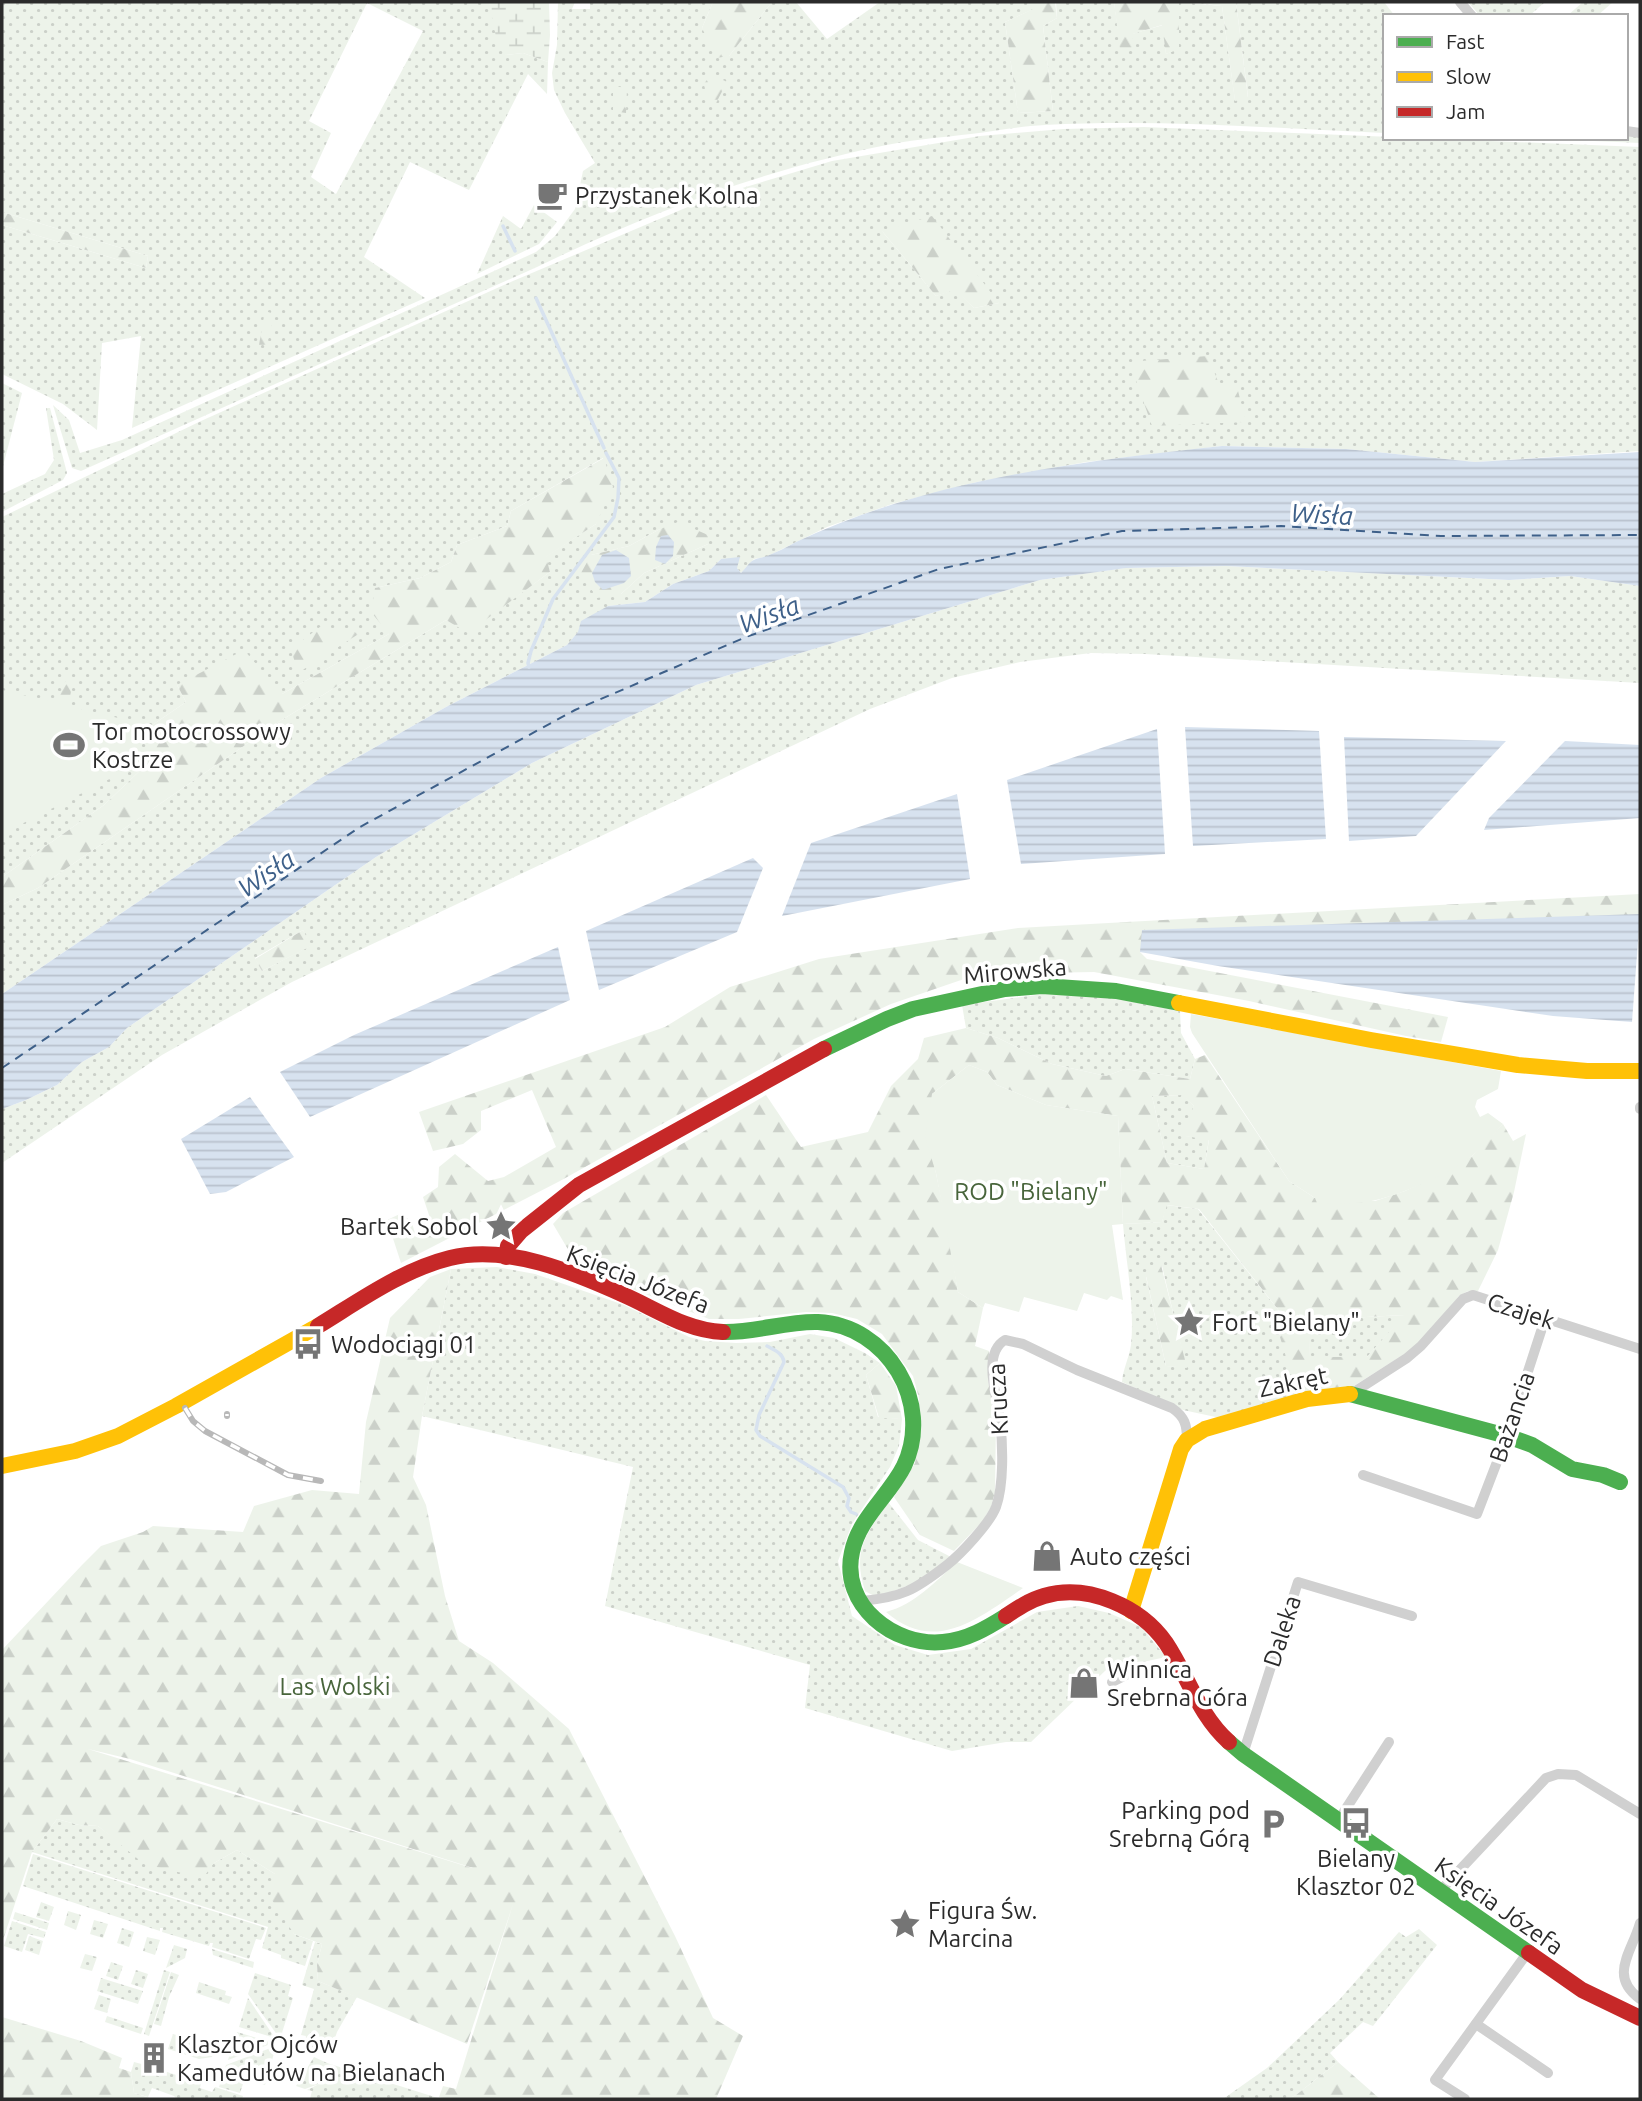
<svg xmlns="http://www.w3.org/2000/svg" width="1642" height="2101" font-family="Ubuntu,sans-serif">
<defs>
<pattern id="grass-dots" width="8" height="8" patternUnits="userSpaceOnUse" patternTransform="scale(1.75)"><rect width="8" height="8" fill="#edf3ea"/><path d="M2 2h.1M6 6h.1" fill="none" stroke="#cbd0c9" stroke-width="1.8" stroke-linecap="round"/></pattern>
<pattern id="forest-firs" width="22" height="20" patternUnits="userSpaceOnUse" patternTransform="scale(1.75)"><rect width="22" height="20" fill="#edf3ea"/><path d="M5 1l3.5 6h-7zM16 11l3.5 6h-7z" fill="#cbd0c9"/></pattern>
<pattern id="wetland-marsh" width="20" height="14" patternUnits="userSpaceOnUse" patternTransform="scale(1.75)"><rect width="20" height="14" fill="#edf3ea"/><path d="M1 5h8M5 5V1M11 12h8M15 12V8" fill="none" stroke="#cbd0c9"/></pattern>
<pattern id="water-rules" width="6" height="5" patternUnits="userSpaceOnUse" patternTransform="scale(1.75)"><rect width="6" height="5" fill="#d7e2ef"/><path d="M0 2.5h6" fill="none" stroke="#b9c2cd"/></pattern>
</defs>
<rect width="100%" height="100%" fill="#fff"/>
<g fill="url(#grass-dots)" fill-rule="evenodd">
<path d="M2,2h487l17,53 17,-2 25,9 -1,32 -19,-20 -59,116 -59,-28 -46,95 61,41 -293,130 9,-92 -39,7 -5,87 -34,-26 -61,-30v-149l144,43 2,-12 -146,-44zM367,3l56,28 -87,163 -25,-17 20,-44 -22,-12z"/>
<path d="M558,2h17l-3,7h18v-7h123l-11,26 27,28 43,-54h24l31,37 53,-37h153l1,7 -29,13 13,91 35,-2 -10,-85 14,-8 -1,-16h58l7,48 11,-16 31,-9 3,29 13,-6v-46l43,4 13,94 13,-3 -12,-95h148l11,14h-10v117c-113,-5 -227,-14 -340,-8 -24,1 -49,6 -74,9 -26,3 -53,5 -79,10 -124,24 -242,68 -355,123l-456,204 -9,-3 -19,-63 16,15 11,33 42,-13 414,-188 19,-16 20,-27 8,-38 12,-8 -30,-50 -11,-23 -2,-17 5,-28z"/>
<polygon points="1468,2 1545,2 1529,16 1480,16"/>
<polygon points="1583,2 1613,2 1597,16 1567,16"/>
<path d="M1144,127l496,20v304l-165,11 -129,-13 -124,-3 -136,16 -109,20 -85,22 -65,23 -61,30 -12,2 -13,14 -4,-5 -16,-9 -12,12 -36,13 -28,18 -37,4 -30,26 -11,13 -121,62 -125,71 -319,216v-89l36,-17 242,-167 166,-101 22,12 82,-60 -5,-15 51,-33 7,-66 -92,53 -4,15 -50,19 -6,17 -31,16 -45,10 14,46 -107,60 -105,-9 9,17 -38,26v35l-44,42 -102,72v-360l199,-96 312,-140 196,-83 123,-37 148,-25 83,-7zM882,231l117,72 -25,5 -19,-19 -19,7zM660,529l48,15 -64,29 -23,21 -30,-39 38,-9z"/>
<polygon points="1626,135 1640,137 1640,143 1523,138 1626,138"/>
<polygon points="534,205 557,222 539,244 477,274 503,216 521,229"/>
<polygon points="2,383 22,393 2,470"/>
<polygon points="46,408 50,408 67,473 63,480 2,512 2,494 45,474 54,460"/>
<path d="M1226,566l283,14 61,-4 70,10v97l-495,-29 -54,-1 -71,9 -68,16 -82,31 -578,273 -130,73 -160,108v-54l24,-9 31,-15 25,-23 27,-15 18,-19 249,-171 156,-94 164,-78 344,-105 85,-12zM303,930l7,16 -48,25 -7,-13z"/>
<polygon points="1044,994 1108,997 1180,1011 1181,1033 1195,1059 1190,1079 1125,1069 1106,1076 1052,1064 998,1038 966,1028 962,1005"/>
<polygon points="1183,1095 1194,1106 1186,1136 1209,1139 1204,1169 1167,1163 1152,1096"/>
<path d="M1166,1205l32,4 93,117 7,71 -73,22 -42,-9 -61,-28c1,-13 7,-24 9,-37 4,-38 -5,-83 -8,-121l39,-2zM1162,1266l24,101 -20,-1 -20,-89z"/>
<polygon points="497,1267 535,1274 624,1305 689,1337 705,1341 736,1343 770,1342 810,1334 834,1338 865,1353 880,1363 866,1375 878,1417 902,1419 899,1446 890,1467 852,1524 838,1561 852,1616 895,1645 928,1655 971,1649 1037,1612 1078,1606 1109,1613 1141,1627 1166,1657 1106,1670 1031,1742 1006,1742 952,1751 805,1708 810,1665 605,1606 633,1467 422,1416 451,1269"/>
<polygon points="1405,1315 1367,1357 1310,1358 1308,1320"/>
<path d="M888,1502l30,38 33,17 -35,26 -40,14 -11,-6c-13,-41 1,-56 23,-89z"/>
<polygon points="57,1819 79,1825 98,1826 119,1842 214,1863 237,1850 275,1874 294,1934 313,1941 305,1966 281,1958 281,1955 262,1948 268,1927 32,1852"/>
<polygon points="33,1854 254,1924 266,1928 261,1940 256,1939 249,1959 212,1947 213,1943 210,1943 209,1946 162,1932 163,1928 160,1928 160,1931 23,1886"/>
<polygon points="41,1902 54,1907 49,1921 36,1917"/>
<polygon points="68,1911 81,1915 76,1930 64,1925"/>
<polygon points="15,1912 49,1923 47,1930 13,1919"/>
<polygon points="94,1920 108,1924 103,1938 90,1934"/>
<polygon points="12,1921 46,1932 44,1938 28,1934 22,1952 4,1946"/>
<polygon points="122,1928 134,1932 129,1947 117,1943"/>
<polygon points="1419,1929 1437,1945 1373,2026 1363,2022 1330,2053 1338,2062 1296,2095 1288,2099 1223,2099 1267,2068 1339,2000 1399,1932 1406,1937"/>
<polygon points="29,1936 43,1941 39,1955 25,1950"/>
<polygon points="147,1937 160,1940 155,1955 143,1951"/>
<polygon points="315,1942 322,1944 317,1965 318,1981 357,1997 337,2032 330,2053 303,2044 306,2036 301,2035 314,1989 302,1985"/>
<polygon points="174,1945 187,1949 185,1958 166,1968"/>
<polygon points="212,1949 254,1962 253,1968 213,1955"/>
<polygon points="85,1954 97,1957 92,1971 80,1968"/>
<polygon points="111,1962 123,1966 118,1980 106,1976"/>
<polygon points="136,1970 148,1974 143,1988 131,1984"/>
<polygon points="164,1970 170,1972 149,2036 144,2034"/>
<polygon points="171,1972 179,1975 169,1997 161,2026 154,2024"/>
<polygon points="255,1973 291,1985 288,1996 293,1998 281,2036 278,2036 248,1994"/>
<polygon points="101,1978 143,1991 138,2004 97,1991"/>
<polygon points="199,1982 226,1991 225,1995 232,1997 229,2004 196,1993"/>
<polygon points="99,1995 111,1999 107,2013 94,2009"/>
<polygon points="248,1998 275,2038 239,2027"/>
<polygon points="107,2016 143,2028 141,2034 105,2022"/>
<polygon points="237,2032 273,2043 228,2060"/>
<polygon points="173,2034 215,2047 212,2057 199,2059 168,2049"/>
<polygon points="276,2046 265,2085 245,2078 240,2093 219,2087 226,2065"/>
<polygon points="314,2057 327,2063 441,2099 310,2099 312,2091 307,2090 319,2084 305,2089 296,2086"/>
<polygon points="134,2062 149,2066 147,2072 159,2076 161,2070 201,2083 200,2088 212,2092 215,2087 243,2096 242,2099 177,2099 174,2096 152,2088 148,2097 134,2093 131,2072"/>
</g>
<g fill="url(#forest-firs)" fill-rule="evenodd">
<polygon points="713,2 772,2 729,56 716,58 702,28"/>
<polygon points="1033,2 1055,2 1057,18 1043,26 1053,111 1018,113 1005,22 1033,9"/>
<polygon points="1114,2 1179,2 1179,49 1166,54 1162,25 1133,34 1132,49 1120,50"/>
<polygon points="1188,2 1236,2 1248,98 1235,101 1222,6"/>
<polygon points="711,74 727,82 716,103 708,103 704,84"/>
<polygon points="613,86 627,88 626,113 613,111"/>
<polygon points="2,212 148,256 146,268 2,225"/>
<polygon points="932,216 999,303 974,308 955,290 936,296 882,231"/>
<polygon points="265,311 274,314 267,345 259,345"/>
<polygon points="1208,356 1219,384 1237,387 1246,422 1152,426 1132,369 1140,361"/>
<polygon points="604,458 613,487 596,524 546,557 550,572 468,633 446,620 280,721 38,888 2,905 2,877 104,805 148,763 148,728 186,702 177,685 244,650 282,694 389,634 371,612 375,588 420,578 451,562 457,545 507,526 511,511"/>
<polygon points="678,522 708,535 708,544 644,573 621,594 597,598 581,573 591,555 629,546 660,529"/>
<polygon points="320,627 360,633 298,673 291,649"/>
<polygon points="67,677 73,679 66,721 52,716"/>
<polygon points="1640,894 1640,914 1140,952 1147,959 1448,1017 1441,1042 1406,1036 1249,1001 1094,972 1039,973 967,978 891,1004 814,1039 560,1181 401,1263 387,1220 402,1213 412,1223 416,1237 425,1234 425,1231 433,1227 423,1197 438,1187 439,1167 455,1154 488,1181 504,1177 556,1147 532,1090 481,1111 481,1130 463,1144 433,1151 419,1112 665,1027 730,987 819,959 1018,928"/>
<polygon points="303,930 311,946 262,971 255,959"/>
<path d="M966,1028l32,10 54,26 54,12 19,-7 65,10 5,-20 10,-4 84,126 26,17 60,3 30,-10 28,-13 39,-22 31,-32 10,17 13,-7 -12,58 -16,58 -20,41h-10l-9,5 -39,48 -74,47 -48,6 -18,-60 11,-11 -92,-117 -32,-4 -5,17 -39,2 -5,-108 -72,-11 -49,-20 -10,-13 -18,-7 -37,29 1,65 15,72 10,61 25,16 -8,38 14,5 -1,30 8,39 -1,72 -4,15 -9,15 -28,29 -34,-16 -26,-38 21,-34 5,-27 -1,-38 -6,-22 -31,-42 -25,-15 -25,-6 -26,-1 -67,7h-30l-130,-51 -26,-44 10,-11 203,-118 35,52 67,-15 23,-46 27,-27 6,-21zM1182,1095l12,11 -11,23 2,7 24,4 -5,29 -37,-6 -15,-67zM1404,1315l-37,42h-57l-1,-37z"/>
<polygon points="1161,1265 1187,1368 1166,1366 1146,1276"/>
<path d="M451,1269l-29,147 -9,61 13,28 19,91 14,45 34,22 76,66 106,207 38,82 30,18 -27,63h-269l-8,-2 4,-11 13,3 57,-185 -46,140 -149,-63 -1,-16 5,-21 -28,-10 -24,-37 5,-23 -38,-24 -23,13 -11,15 -59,-14 -46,-38 -19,-1 -22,-6 -25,33 -30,91v-293l80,-85 19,-19 42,-14 10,-6 90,6 11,-26 58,-16 47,4 7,-72 24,-104 40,-41zM88,1749l42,10 343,109h-1z"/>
<polygon points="880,1363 896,1386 902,1419 879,1418 866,1375"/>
<polygon points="2,2017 81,2041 122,2058 119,2068 131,2072 134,2093 153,2099 2,2099"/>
<polygon points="1338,2062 1380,2099 1288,2099 1296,2095"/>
</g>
<polygon fill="url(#wetland-marsh)" points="489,2 549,2 550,35 548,62 523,53 506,55 498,47"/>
<g fill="#edf3ea">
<polygon points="2,690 139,723 135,766 2,834"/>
<path d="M1191,1014l310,57 -3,18 -21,11 -2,7 5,10 8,-4 15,11c-10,11 -19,22 -30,31 -21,18 -70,39 -97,45 -19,5 -40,3 -59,3l-2,-5 -26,-17 -97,-148 -2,-6z"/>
<polygon points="969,1065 987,1072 997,1085 1046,1105 1118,1116 1123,1224 1112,1225 1123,1300 1111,1296 1107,1300 1084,1293 1077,1311 1024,1297 1019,1312 985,1303 983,1308 958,1292 936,1173 925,1137 932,1094"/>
<path d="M957,1562l66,26c-44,30 -88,67 -137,24 29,-8 49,-30 71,-50z"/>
</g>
<g fill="url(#water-rules)">
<path d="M1222,446l124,3 129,13 165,-10v134l-70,-10 -61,4 -283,-14 -100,2 -86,12 -344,105 -164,78 -156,94 -249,171 -18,19 -27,15 -25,23 -31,15 -24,9v-115l319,-216 125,-71 121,-62 11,-13 3,-11 27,-15 37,-4 28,-18 36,-13 12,-12 19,-2 -3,11 4,5c4,-4 7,-9 11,-12 4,-3 10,-3 15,-5 10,-4 20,-9 29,-14 133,-63 281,-80 426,-96z"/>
<polygon points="668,535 674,542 673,556 665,564 655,560 656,547 661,536"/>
<polygon points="616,550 629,558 631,576 624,583 603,590 595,582 592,573 602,555"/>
<polygon points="1185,727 1319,731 1326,839 1193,846"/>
<polygon points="1157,729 1165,854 1021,864 1007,780"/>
<polygon points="1344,737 1506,741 1416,836 1349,841"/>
<polygon points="1565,741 1640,745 1640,818 1484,830 1489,818"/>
<polygon points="957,794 970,879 782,916 811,843"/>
<polygon points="753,858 763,868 737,932 599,990 586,931"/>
<polygon points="1640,914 1632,1022 1553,1016 1218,966 1140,952 1142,930"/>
<polygon points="558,947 570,1000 310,1117 280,1072 354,1035"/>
<polygon points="250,1097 294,1157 226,1192 210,1194 181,1139"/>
</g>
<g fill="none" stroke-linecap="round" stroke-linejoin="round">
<g stroke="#d7e2ef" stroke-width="3.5">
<polyline points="503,226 515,251"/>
<polyline points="536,298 604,448"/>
<polyline points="529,667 528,663 531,651 553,599 614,517 618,498 619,478 606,453"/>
<path d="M767,1346c7,4 16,7 17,16l-25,53 -3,15 4,6 83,51 6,11 -2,8 4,6 5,2"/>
</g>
<polyline stroke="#3e6089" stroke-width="2" stroke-dasharray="9 7" stroke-linecap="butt" points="2,1068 360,827 575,710 746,637 939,569 1122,531 1281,526 1441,536 1640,535"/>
<g stroke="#d0d0d0" stroke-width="10">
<polyline points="1460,2 1472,16"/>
<polyline points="1626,131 1640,133"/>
<polyline points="1640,1107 1640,1109"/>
<polyline points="1351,1394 1407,1358 1421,1346 1463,1299 1473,1295 1640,1349"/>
<polyline points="1363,1475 1477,1514 1507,1436 1545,1319"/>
<path d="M860,1601c41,-3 55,-11 87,-36 14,-11 43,-42 49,-58 8,-22 7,-62 4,-86 -2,-22 -19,-67 5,-81l18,4 54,26 95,38c13,9 15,17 15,32"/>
<polyline points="1112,1682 1130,1673 1165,1669 1178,1663"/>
<polyline points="1243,1754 1298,1582 1412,1616"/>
<polyline points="1338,1821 1389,1742"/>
<polyline points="1440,1891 1546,1778 1558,1774 1576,1775 1640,1814"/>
<path d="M1640,1923c-8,29 -32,53 0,76"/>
<polyline points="1476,2024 1548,2073"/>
<polyline points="1465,2099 1435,2080 1528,1952"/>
</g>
<g stroke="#4caf50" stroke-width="16">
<polyline points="824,1049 887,1019 913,1009 1005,989 1042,986 1116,991 1179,1003"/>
<path d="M723,1332c32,1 63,-11 95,-10 69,3 116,81 86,144 -15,30 -45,52 -52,86 -12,53 42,95 91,90 24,-2 44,-14 63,-26"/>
<polyline points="1350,1394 1507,1436 1532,1445 1572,1469 1603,1475 1620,1482"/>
<polyline points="1229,1742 1243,1754 1529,1953"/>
</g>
<g stroke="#ffc107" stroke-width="16">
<polyline points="1179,1003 1371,1040 1518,1065 1587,1071 1640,1071"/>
<polyline points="2,1466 75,1451 118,1436 176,1406 318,1326"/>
<polyline points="1131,1611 1181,1449 1187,1440 1205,1429 1307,1399 1350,1394"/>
</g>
<g stroke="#c62828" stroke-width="16">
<polyline points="506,1257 508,1246 521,1231 579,1185 824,1049"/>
<path d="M318,1326c41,-25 84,-56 132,-68 57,-14 123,14 174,37 32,14 63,36 99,37"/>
<path d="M1006,1616c12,-8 24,-16 38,-20 44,-13 97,11 122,47 22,33 32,71 63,99"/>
<polyline points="1529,1953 1582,1990 1640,2018"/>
</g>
<defs>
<g id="rail">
<polyline points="185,1408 193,1421 205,1431 288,1475 321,1481"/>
<polyline points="227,1416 227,1414"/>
</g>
</defs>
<use href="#rail" stroke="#b8b8b8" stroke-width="6"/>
<use href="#rail" stroke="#fff" stroke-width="3.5" stroke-dasharray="10" stroke-linecap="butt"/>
</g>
<defs>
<symbol id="cafe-bare" viewBox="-9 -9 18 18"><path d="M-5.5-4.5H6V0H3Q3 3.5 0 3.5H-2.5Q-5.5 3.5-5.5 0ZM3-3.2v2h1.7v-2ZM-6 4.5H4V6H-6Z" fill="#757575" stroke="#fff" stroke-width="2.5" paint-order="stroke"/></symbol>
<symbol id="stadium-bare" viewBox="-9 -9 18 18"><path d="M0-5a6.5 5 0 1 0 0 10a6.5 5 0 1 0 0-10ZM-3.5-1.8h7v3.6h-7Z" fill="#757575" stroke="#fff" stroke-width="2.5" paint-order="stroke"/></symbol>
<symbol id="sight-bare" viewBox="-9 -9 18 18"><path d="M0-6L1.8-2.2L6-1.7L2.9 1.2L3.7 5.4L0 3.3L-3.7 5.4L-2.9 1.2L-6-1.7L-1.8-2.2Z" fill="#757575" stroke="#fff" stroke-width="2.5" paint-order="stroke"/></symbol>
<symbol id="bus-bare" viewBox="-9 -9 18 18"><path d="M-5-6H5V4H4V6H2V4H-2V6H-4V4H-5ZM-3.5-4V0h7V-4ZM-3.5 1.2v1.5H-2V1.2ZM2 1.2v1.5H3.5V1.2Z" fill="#757575" stroke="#fff" stroke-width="2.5" paint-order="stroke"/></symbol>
<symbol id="shop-bare" viewBox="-9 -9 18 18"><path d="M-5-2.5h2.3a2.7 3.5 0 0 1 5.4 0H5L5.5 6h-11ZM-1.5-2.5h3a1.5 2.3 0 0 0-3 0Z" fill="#757575" stroke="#fff" stroke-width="2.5" paint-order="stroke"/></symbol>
<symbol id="parking-bare" viewBox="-9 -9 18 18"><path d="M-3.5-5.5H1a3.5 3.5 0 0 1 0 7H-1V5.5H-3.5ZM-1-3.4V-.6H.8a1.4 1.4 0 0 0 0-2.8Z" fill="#757575" stroke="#fff" stroke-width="2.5" paint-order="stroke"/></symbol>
<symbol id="building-bare" viewBox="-9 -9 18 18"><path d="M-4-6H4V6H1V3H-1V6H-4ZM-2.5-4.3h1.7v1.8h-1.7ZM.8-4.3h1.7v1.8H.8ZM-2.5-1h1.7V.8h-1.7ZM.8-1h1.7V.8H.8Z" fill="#757575" stroke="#fff" stroke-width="2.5" paint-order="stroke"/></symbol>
</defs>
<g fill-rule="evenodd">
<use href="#cafe-bare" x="530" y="173" width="44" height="44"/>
<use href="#stadium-bare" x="47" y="723" width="44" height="44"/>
<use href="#sight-bare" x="479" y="1204" width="44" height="44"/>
<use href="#sight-bare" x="1167" y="1300" width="44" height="44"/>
<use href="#bus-bare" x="286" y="1322" width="44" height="44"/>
<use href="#shop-bare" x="1025" y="1534" width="44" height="44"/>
<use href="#shop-bare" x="1062" y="1661" width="44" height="44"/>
<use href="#bus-bare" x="1334" y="1801" width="44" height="44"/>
<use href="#parking-bare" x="1251" y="1802" width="44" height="44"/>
<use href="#sight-bare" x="883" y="1902" width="44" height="44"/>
<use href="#building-bare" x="132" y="2036" width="44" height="44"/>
</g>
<g text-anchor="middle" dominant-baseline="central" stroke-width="7" stroke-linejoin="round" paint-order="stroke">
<g font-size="24" fill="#2b2b2b" stroke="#fff" text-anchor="start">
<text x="575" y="195">Przystanek Kolna</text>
<text x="92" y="731">Tor motocrossowy<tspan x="92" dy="28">Kostrze</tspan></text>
<text x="478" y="1226" text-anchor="end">Bartek Sobol</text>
<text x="1212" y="1322">Fort "Bielany"</text>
<text x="331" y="1344">Wodociągi 01</text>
<text x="1070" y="1556">Auto części</text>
<text x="1107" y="1669">Winnica<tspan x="1107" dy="28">Srebrna Góra</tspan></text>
<text x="1250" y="1810" text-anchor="end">Parking pod<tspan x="1250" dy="28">Srebrną Górą</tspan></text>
<text x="1356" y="1858" text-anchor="middle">Bielany<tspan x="1356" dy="28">Klasztor 02</tspan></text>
<text x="928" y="1910">Figura Św.<tspan x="928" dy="28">Marcina</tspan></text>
<text x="177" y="2044">Klasztor Ojców<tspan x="177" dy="28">Kamedułów na Bielanach</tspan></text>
</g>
<g font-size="24" fill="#2b2b2b" stroke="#fff">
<text transform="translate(1015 971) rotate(-5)">Mirowska</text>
<text transform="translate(638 1279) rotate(21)">Księcia Józefa</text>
<text transform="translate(1521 1311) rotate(18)">Czajek</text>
<text transform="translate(1293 1382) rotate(-12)">Zakręt</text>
<text transform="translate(998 1399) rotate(-93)">Krucza</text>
<text transform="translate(1512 1417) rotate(-71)">Bażancia</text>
<text transform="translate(1282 1631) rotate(-72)">Daleka</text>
<text transform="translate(1499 1906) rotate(35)">Księcia Józefa</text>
</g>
<g font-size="24" fill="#48653b" stroke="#fff">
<text x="1031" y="1191">ROD "Bielany"</text>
<text x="335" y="1686">Las Wolski</text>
</g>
<g font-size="26" font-style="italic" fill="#3e6089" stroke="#fff">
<text transform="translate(1322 514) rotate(3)">Wisła</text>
<text transform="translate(769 614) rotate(-20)">Wisła</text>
<text transform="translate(266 873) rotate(-34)">Wisła</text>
</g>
</g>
<rect width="1642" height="2101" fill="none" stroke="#2b2b2b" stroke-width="7"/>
<rect x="1383" y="14" width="245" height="126" fill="#ffffff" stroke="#aaaaaa" stroke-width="2"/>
<rect x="1397" y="37" width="35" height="10" fill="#4caf50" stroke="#aaaaaa" stroke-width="2"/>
<text x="1446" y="49" font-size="21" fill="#2b2b2b">Fast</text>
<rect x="1397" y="72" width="35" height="10" fill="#ffc107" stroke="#aaaaaa" stroke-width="2"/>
<text x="1446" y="84" font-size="21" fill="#2b2b2b">Slow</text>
<rect x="1397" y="107" width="35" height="10" fill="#c62828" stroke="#aaaaaa" stroke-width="2"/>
<text x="1446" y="119" font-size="21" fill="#2b2b2b">Jam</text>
</svg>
